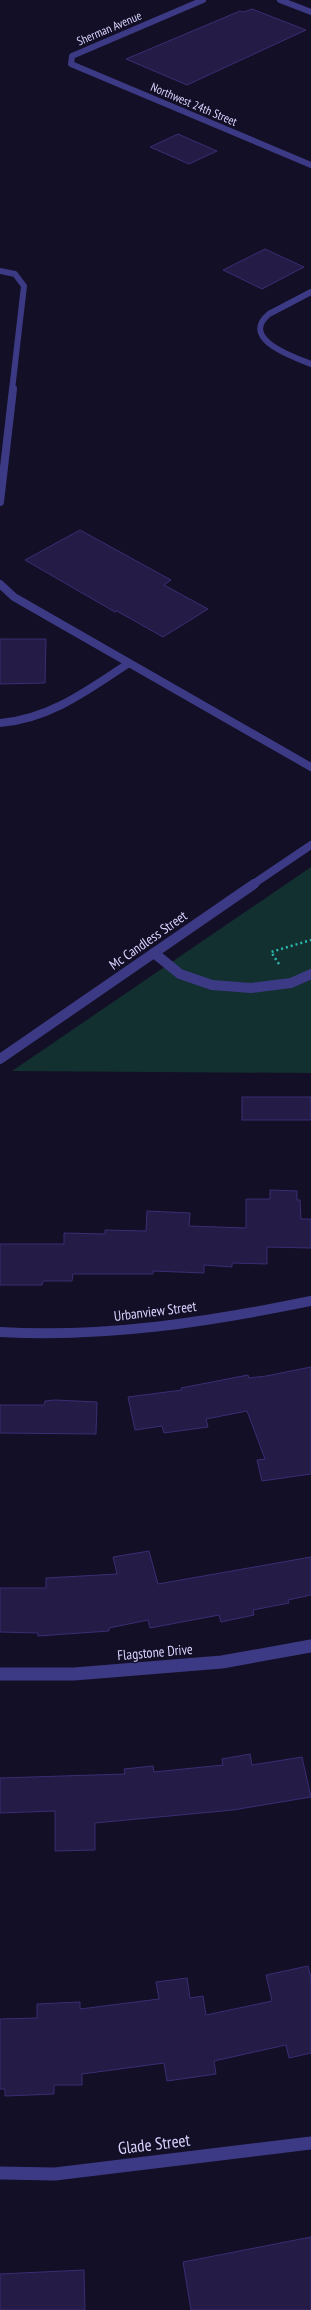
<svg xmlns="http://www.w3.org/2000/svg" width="311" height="2310" font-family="'PT Sans Narrow',sans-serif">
<rect width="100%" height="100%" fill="#130f26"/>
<polygon fill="#12302f" points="311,867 311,1073 12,1071"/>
<g fill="#241b47" stroke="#3b2d73">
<polygon points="252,9 306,30 187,85 126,59 240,11 244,12"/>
<polygon points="178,134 217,151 189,164 150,147"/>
<polygon points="265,249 304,267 262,289 223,270"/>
<polygon points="80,530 171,580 164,585 208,609 163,637 117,611 115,612 25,560"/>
<polygon points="0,639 46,639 45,683 0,684"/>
<rect x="242" y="1097" width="69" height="23"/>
<polygon points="270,1190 297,1191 297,1200 300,1200 301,1219 311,1219 311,1248 267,1247 267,1264 232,1263 232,1267 204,1265 204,1273 153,1271 153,1274 73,1274 72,1281 43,1281 42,1285 0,1285 0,1244 64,1244 64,1233 105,1234 105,1230 146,1231 147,1211 190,1213 189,1226 246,1228 246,1199 270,1199"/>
<polygon points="311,1367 311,1474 262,1481 257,1460 265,1459 247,1411 206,1419 208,1427 164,1433 162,1426 135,1430 128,1397 182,1390 181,1388 248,1375 249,1378 266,1376"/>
<polygon points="55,1400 97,1402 96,1434 0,1433 0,1405 44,1405 45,1401"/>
<polygon points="149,1551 158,1584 311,1557 311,1595 288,1600 289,1603 253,1610 254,1615 221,1622 219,1615 150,1628 148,1620 109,1628 109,1631 38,1636 38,1633 0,1632 0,1588 46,1588 46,1578 117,1574 113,1557"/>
<polygon points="250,1754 252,1765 302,1757 311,1797 233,1810 95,1823 95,1850 55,1851 55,1811 0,1813 0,1778 125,1774 124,1769 153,1766 154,1772 223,1765 222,1759"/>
<polygon points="308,1966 311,1978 311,2053 289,2058 286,2045 214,2061 216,2074 167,2081 164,2063 82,2074 82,2085 54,2085 54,2094 5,2096 5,2089 0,2089 0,2019 37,2018 37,2004 80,2002 80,2009 159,1999 156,1982 187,1978 190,1998 203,1996 206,2015 272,2001 266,1975"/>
<polygon points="311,2237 311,2310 191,2310 183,2262"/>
<polygon points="84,2270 85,2310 0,2310 0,2274"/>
</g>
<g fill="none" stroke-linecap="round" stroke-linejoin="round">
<polyline stroke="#2fb8b0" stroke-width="2.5" stroke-dasharray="2 3" stroke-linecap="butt" points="279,964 271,952 311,940"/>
<g stroke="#3d3a85" stroke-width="6">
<polyline points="203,0 72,56 71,64 311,165"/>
<polyline points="280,0 311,12"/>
<polyline points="0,271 15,274 24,286 12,390"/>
<path d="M311,292l-42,22c-30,25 25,43 42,50"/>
</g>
<g stroke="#3d3a85" stroke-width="8">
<polyline points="0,502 13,389"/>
<polyline points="0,584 14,597 311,767"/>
<path d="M0,723c50,-4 88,-33 129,-60"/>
<polyline points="252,885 311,845"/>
</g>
<g stroke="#3d3a85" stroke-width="10">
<polyline points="154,953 180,974 212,985 251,988 291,983 311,974"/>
<polyline points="0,1059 254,884"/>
<path d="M0,1332c106,6 208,-10 311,-31"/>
</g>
<g stroke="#3d3a85" stroke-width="13">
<polyline points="0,1674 74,1674 222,1662 311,1646"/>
<polyline points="0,2173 55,2174 311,2143"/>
</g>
</g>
<g text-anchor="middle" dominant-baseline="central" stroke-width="3" stroke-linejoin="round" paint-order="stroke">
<g font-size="12" fill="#d9d4ff" stroke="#130f26">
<text transform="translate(109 28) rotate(-23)">Sherman Avenue</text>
<text transform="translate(194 104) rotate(23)">Northwest 24th Street</text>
</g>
<g font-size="14" fill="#d9d4ff" stroke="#130f26">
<text transform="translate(148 940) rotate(-35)">Mc Candless Street</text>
<text transform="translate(155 1311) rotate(-7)">Urbanview Street</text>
<text transform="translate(155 1652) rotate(-5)">Flagstone Drive</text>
</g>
<g font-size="17" fill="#d9d4ff" stroke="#130f26">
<text transform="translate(154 2144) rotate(-7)">Glade Street</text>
</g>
</g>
</svg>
